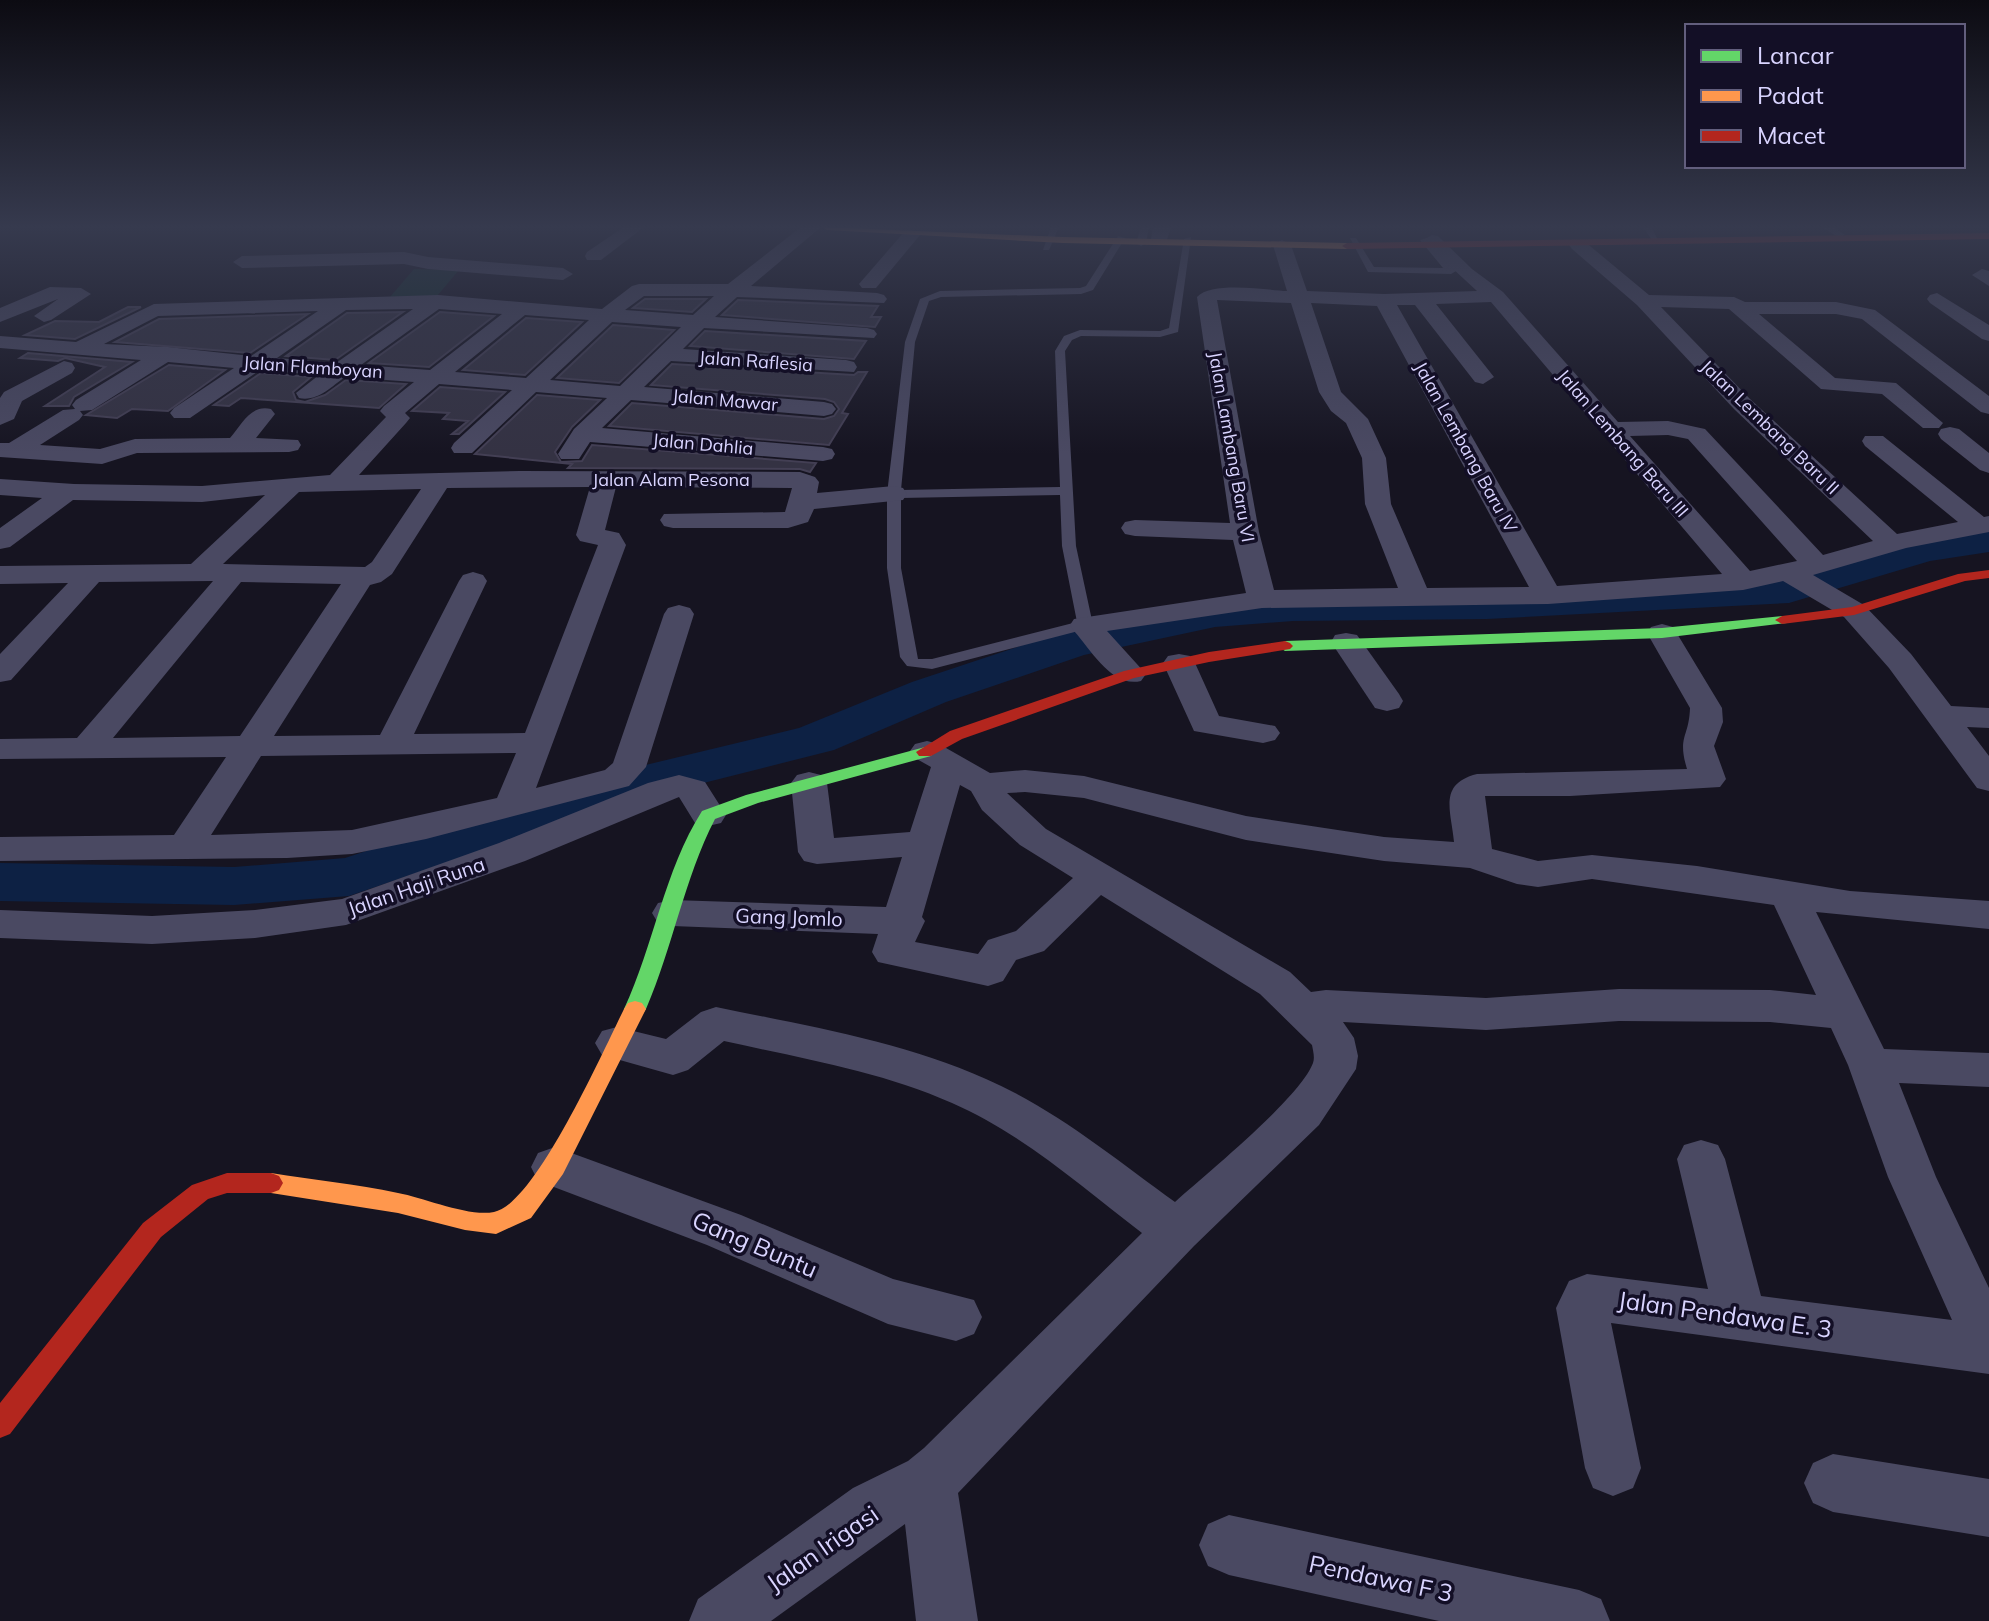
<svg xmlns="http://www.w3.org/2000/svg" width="1989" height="1621" font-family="Mulish,sans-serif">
<rect width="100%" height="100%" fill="#161421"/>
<polygon fill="#132c2d" points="414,269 459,270 437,296 390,297"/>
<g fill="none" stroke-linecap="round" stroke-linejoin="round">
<polygon fill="#0d2144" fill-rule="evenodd" points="1989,528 1989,552 1930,561 1789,603 1487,619 1293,621 1215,627 1084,655 946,702 834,750 612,806 349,896 234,905 0,901 0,863 234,867 345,858 575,782 799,728 912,682 1056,634 1215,601 1293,595 1487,593 1786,577 1925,537"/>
</g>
<g fill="#343243" stroke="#433f54" stroke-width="2">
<polygon points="645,299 706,299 692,312 633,308"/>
<polygon points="738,300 878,306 871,317 881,317 875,327 722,315"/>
<polygon points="128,307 141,307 75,339 25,335 55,321 99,322"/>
<polygon points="403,312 335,360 286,356 347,313"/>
<polygon points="440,312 494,316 429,367 369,363"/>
<polygon points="308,314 250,353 115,342 159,319"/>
<polygon points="526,318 582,322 525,375 463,370"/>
<polygon points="613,325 674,330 619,383 557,378"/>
<polygon points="705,331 866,341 854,359 690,346"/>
<polygon points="28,353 132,362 74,397 69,406 45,406 105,367 65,358 58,361 20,358"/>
<polygon points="672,364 854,375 858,372 867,372 842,413 848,414 829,445 609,426 632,403 824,419 834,416 839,409 834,402 825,399 651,385"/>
<polygon points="169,365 225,370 168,411 132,409 117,418 86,415"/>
<polygon points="261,373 311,377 293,392 296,400 305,402 325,395 346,380 406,384 379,408 241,398 229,406 214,405"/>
<polygon points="440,387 505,392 459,434 452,434 468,421 443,419 449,413 412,411"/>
<polygon points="537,395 600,400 572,427 555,452 561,462 582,461 592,445 816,463 810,472 800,469 568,468 572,464 475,454"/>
</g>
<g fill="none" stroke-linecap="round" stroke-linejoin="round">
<g fill="#4a4962" fill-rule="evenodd">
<polygon points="1051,227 1059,227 1049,250 1043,250"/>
<polygon points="1141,227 1149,227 1146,243 1141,246 1136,243"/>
<polygon points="1643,227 1651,227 1658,240 1652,240"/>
<polygon points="1822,227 1833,227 1845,235 1838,237"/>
<path d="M1118,236l7,2 -32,52 -12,4 -140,3 -12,4 -14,41 -14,148 159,-3 -5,-136 9,-15 16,-6 80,1 9,-3 15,-89 7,-2 -13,95 -18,5 -79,-1 -9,4 -7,11 11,195 17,79 -3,3 -158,41 -25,-3 -7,-9 -13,-89v-74l18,-152 15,-43 20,-8 140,-3 6,-2zM1060,495l2,51 15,76 -145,37h-14l-17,-91v-70z"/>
<polygon points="1350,238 1356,238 1374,267 1443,268 1420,240 1427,238 1456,271 1451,274 1368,272"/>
</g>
<g fill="#4a4962" fill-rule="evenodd">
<polygon points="624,227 644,227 601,260 587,260 585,256 587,252"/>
<path d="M801,227h20l-70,59 126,7 7,2 3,4 -3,4 -147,-6 -22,20 152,11 7,2 3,4 -3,4 -170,-10 -21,21 163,11 8,2 3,5 -3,5 -183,-11 -27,26 180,15 8,2 4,5 -4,5 -8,2 -193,-16 -29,28 221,19 9,2 3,5 -3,5 -9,2 -233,-19 -11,17h-18l-3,-5 16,-25 33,-31 -71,-6 -64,61h-18l-3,-5 3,-5 58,-53 -73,-6 -34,29 5,5 -4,5 -47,52 161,-4 280,1 15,5 4,5 -2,11 77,-7 9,2 4,6 -4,6 -89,9 -6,13 -20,6h-115l-9,-2 -4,-6 4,-6 121,-2 7,-24 -176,-1 -11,43 14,3 7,12 -90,243 69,-18 8,-7 51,-149 4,-6 11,-3 11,3 4,6 -48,153 -17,19 -203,53 -74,15 -65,4 -287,3v-24l174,-2 52,-78 -226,2v-20l77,-1 136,-157 -114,1 -88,98 -11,2v-28l68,-71 -68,1v-18l191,-2 74,-69 -63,7 -129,-2 -63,47 -10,2v-21l42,-30 -42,-3v-16l74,5 128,2 128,-11 56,-58 -6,-6 4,-5 30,-24 -69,-5c-14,10 -28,25 -46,21l-3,-5 23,-18 -59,-5 -70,48h-16l-4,-5 4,-5 60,-40 -66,-6 -76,48 -12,1 3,4 -4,5 -39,25 60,4 35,-10 95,-1c12,-14 21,-34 41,-29l4,5 -19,24 42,2 3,5 -3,5 -9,2 -152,1 -35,11 -102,-7v-14h9l54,-33 12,-1 -3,-4 4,-5 65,-40 -141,-12v-12l76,6 78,-38 284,-9 164,14 30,-23 7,-2h89zM644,296h70l-21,19 -68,-5zM413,309l-77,54 -59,-5 69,-48zM439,309l63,5 -72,56 -69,-5zM318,311l-67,45 -83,-9 -64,-3 54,-28zM525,315l64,5 -63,58 -71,-6zM612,322l69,5 -61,59 -70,-6zM590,487l-14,48 4,6 18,4 -73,188 -111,1 73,-153 -4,-6 -10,-3 -10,3 -4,6 -79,154 -106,1 96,-151 11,-3 11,-8 55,-86zM421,489l-49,73 -7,5 -142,-3 76,-72zM241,582l100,2 -101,152 -127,2zM516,753l-19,45 -145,32 -141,5 50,-79z"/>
<polygon points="1153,227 1171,227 1166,243 1154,243 1151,239"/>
<polygon points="911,230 920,235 876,288 862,288 859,284 905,231"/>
<path d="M1432,235l6,1 34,33 31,23 115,130 50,-1 37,8 118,126 50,-14 -139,-132 -97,-104 -65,-56 -3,-4 3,-4h12l65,54 85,2 11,5h91l39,8 114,86v18l-8,-2 -119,-93 -26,-5h-77l76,64 61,5 47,40 -4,5h-16l-41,-34 -61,-5 -92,-80 -68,-2 89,92 147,135 61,-12 -93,-76 -3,-5 3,-5h18l101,81 5,-1v16l-83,16 -93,27 51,30 47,49 40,52 38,2v20l-22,-1 22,29v35l-12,-3 -88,-120 -45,-51 -61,-36 -40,9 -195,14 -286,4 -155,23 39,43 -5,7c-29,7 -49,-30 -67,-50l-4,-6 4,-6 172,-26 -13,-53 -98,-4 -10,-2 -4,-6 4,-6 10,-2 95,3 -33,-226c15,-16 68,-7 90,-6l-14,-46 9,-5 9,5 16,46 77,3 93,-3 -51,-47 -3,-4zM1217,300l74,3 28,89 12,19 15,12 16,35 3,46 33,84 -124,2 -15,-58zM1491,302l231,272 -165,12 -160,-281h18l60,77 8,2 11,-7 -58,-73zM1311,303l66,3 152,281 -102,1 -36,-84 -5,-46 -18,-39 -27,-27zM1668,435l20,4 109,122 -47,10 -120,-135z"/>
<polygon points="404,252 428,257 563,268 573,274 563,280 428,269 404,264 242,268 233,262 242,256"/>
<polygon points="1982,269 1989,271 1989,286 1972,275"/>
<polygon points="50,287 81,288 91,294 51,320 44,322 34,316 58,299 0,322 0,308"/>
<polygon points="1937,293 1989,325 1989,341 1982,339 1930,303 1927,299 1930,295"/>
<polygon points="64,361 72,363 75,368 72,373 22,401 14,419 0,425 0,398 4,392"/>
<polygon points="1950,427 1959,429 1989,453 1989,473 1980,470 1941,439 1938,434 1941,429"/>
<path d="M1662,624l11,3 49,81 1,14 -9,24 12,33 -6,8 -150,9h-85l7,53 46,12 54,-6 105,11 153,25 139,10v28l-173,-17 68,137 105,4v34l-90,-4 37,94 53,111v86l-378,-51 30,145 -8,20 -20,8 -20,-8 -8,-20 -29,-160 13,-27 18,-7 121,15 -31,-130 7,-14 17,-5 17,5 7,14 36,137 191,24 -64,-143 -40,-112 -17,-37 -61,-6 -151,-1 -133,9 -143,-8 11,16 4,18 -2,13 -37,56 -125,121 -236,247 20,128h-62l-11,-97 -134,97h-82l9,-22 155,-111 55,-27 16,-13 218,-215c-60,-46 -119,-99 -190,-130 -72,-32 -152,-45 -228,-62l-36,29 -15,5 -71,-20 -7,-12 7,-12 15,-4 49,12 35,-27 15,-5c91,19 185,34 270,72 69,30 128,79 189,123 31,-28 125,-104 138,-139 2,-6 0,-12 -1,-18l-52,-51 -159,-99 -57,56 -28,9 -13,21 -15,5 -110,-24 -6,-10 6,-18 -206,-8 -14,-3 -6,-10 6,-10 14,-3 214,7 16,-50 -85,7 -13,-3 -6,-9 -7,-69 6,-8 12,-3 12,3 6,8 7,55 76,-6 21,-65 -16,-9 -5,-7 5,-7 12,-3 12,3 51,29 35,-3 59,6 162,40 138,21 70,5c-3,-32 -16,-58 23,-68l210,-5c-10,-33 2,-31 3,-61l-43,-75 4,-6zM960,785l11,6 11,19 38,35 53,33 -57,53 -28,9 -10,14 -63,-12 10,-21 -3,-4zM1025,792l59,6 162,42 138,21 86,7 47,16 21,3 54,-8 182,26 42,90 -46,-5 -151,-1 -133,9 -160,-8 -15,2 -21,-20 -244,-143 -39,-36z"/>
<polygon points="1346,633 1357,635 1399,694 1403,701 1399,708 1387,711 1375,708 1331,642 1335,635"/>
<polygon points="1179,654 1190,656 1195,663 1219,716 1275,726 1280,733 1275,740 1263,743 1194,731 1163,663 1168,656"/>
<polygon points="679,775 705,782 726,815 721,823 708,826 695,823 679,797 525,861 346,925 255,938 152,944 0,938 0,910 152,916 255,910 342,899 499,843 648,783"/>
<polygon points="555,1147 741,1215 893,1279 974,1300 982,1317 974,1334 956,1341 888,1324 707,1245 538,1181 531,1167 538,1153"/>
<polygon points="1833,1454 1989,1479 1989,1537 1833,1512 1813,1503 1804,1483 1813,1463"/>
<polygon points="1229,1515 1579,1590 1601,1599 1610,1621 1439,1621 1229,1575 1208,1566 1199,1545 1208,1524"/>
</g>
<g fill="#63d668" fill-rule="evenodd">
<polygon points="1782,616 1789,620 1787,623 1662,638 1285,651 1277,646 1285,641 1662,628"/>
<path d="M925,747l6,1 3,4 -3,4 -173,47 -43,16c-31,60 -42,128 -69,190l-4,6 -7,2 -7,-2 -4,-6c30,-64 40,-138 78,-198l44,-16z"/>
</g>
<g fill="#ff974d" fill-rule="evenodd">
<polygon points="823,227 1063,237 1347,243 1352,246 1347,249 1063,243 827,230"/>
<path d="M635,1001l7,2 4,6 -83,165 -32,44 -35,16 -31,-4 -67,-17 -127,-20 -8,-3 -4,-7 4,-7 8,-3c42,7 85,11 127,20 27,5 70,24 96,19 41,-7 110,-163 130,-203l4,-6z"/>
</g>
<g fill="#b3261e" fill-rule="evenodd">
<polygon points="1989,233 1989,239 1347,249 1342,246 1347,243"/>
<polygon points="1989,570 1989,578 1965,581 1854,615 1782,624 1775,620 1782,616 1852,607 1958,574"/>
<polygon points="1285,641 1290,643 1293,646 1290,649 1209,662 1134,678 962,739 931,756 919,756 916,752 950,731 1124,671 1209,652"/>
<polygon points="227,1173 271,1173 279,1176 283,1183 279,1190 271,1193 227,1193 208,1199 161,1237 10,1434 0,1438 0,1403 143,1223 192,1185"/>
</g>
</g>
<linearGradient id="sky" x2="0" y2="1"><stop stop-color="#0c0b12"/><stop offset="0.5" stop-color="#363a4e"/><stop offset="1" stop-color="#363a4e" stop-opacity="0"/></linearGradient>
<rect width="1989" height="454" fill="url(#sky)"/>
<g text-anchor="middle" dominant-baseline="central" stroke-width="7" stroke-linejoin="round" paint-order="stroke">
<g font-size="18" fill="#d9d4ff" stroke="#130f26">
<text transform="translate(756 361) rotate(4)">Jalan Raflesia</text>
<text transform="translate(313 367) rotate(4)">Jalan Flamboyan</text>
<text transform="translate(725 400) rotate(5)">Jalan Mawar</text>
<text transform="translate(1770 427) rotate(44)">Jalan Lembang Baru II</text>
<text transform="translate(1623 443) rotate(49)">Jalan Lembang Baru III</text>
<text transform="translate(703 444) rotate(5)">Jalan Dahlia</text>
<text transform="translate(1232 447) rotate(80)">Jalan Lambang Baru VI</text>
<text transform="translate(1466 447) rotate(61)">Jalan Lembang Baru IV</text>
<text x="671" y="479">Jalan Alam Pesona</text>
</g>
<g font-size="20" fill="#d9d4ff" stroke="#130f26">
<text transform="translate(416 886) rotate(-19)">Jalan Haji Runa</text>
<text transform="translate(789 917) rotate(2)">Gang Jomlo</text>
</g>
<g font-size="24" fill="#d9d4ff" stroke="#130f26">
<text transform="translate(755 1244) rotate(23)">Gang Buntu</text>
<text transform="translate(1725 1314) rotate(8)">Jalan Pendawa E. 3</text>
<text transform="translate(822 1548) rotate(-35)">Jalan Irigasi</text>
<text transform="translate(1381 1578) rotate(12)">Pendawa F 3</text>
</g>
</g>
<rect x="1685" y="24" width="280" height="144" fill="#130f26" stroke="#625e7d" stroke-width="2"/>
<rect x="1701" y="50" width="40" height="12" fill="#63d668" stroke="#625e7d" stroke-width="2"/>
<text x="1757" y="64" font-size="24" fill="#d9d4ff">Lancar</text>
<rect x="1701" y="90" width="40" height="12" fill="#ff974d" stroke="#625e7d" stroke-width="2"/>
<text x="1757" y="104" font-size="24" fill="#d9d4ff">Padat</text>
<rect x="1701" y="130" width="40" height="12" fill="#b3261e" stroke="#625e7d" stroke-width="2"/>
<text x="1757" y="144" font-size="24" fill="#d9d4ff">Macet</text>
</svg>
